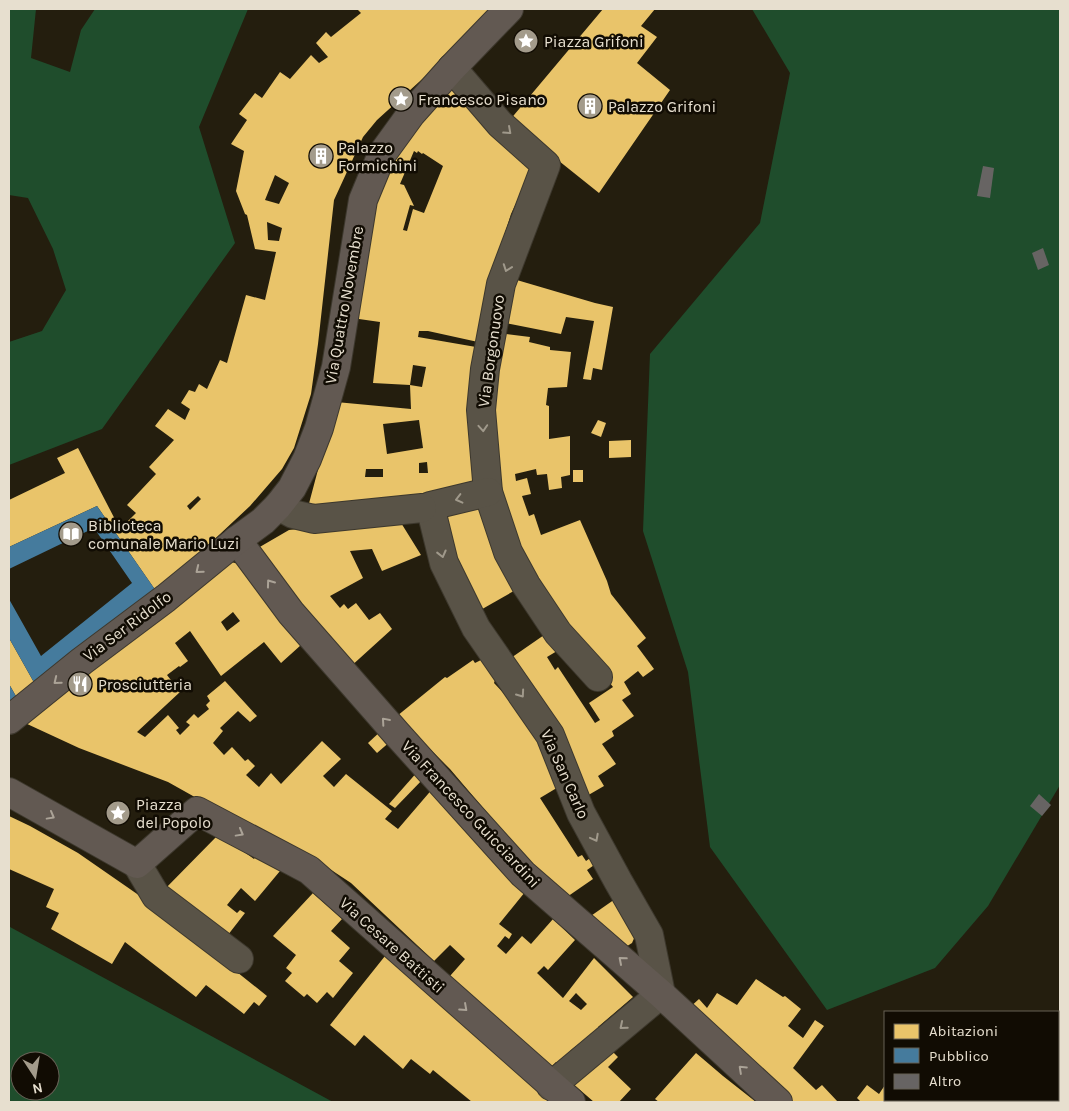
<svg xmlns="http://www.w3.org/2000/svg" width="1069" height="1111" font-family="Karla,sans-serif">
<rect width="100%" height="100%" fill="#241e0e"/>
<g fill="#1f4d2c" fill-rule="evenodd">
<polygon points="9,9 36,9 31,58 70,72 81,30 95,9 248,9 199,127 235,243 102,429 9,465 9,342 42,331 66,290 53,249 28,198 9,195"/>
<polygon points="752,9 1060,9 1060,785 988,906 935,968 827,1010 710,847 688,672 643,531 650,354 760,223 790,73"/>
<path d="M10,927l323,175h-324zM20,1061h30v30h-30z"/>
</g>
<g fill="#e9c46a" fill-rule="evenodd">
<path d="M357,9h136l-53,54 -63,57 -14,17 -29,63 -16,144 -7,50 -17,54 -12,21 -32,37 -61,57 -33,28 -59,-85 -88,41v-47l56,-27 -8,-15 21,-10 42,81 16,-16 -9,-8 29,-31 -7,-7 25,-27 -19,-14 13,-17 17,11 5,-11 -9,-6 8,-13 6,2 4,-8 8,5 13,-29 7,3 19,-68 19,5 11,-48 -21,-3 -8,-34 -2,-1 -9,-23 8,-40 -13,-7 16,-24 -8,-6 16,-21 7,5 18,-26 10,7 21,-24 8,8 9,-6 -12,-14 10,-11 5,5 30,-24zM275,175l14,8 -10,21 -14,-4zM267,222l15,6 -3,13 -11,-1zM198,496l3,3 -11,11 -3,-4z"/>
<polygon points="603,9 655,9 641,26 657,37 637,63 670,90 599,193 509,121"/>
<path d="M449,86l85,79 -23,49 -11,35 -22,93 -50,-11h-9l-1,6 58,10 -1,135 -45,13 -123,16 29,-109 75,7 -1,-24 12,2 4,-20 -13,-2 -3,20 -37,-2 7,-61 -28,-4 27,-141zM414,151l3,2 1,-2 4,3 1,-1 20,13 -19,47 -11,-4 -6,22 -4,-1 7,-25 4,1 -10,-21 -4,-1zM419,420l4,28 -36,6 -4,-30zM427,462l1,11h-9v-10zM366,469h17v8h-18z"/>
<polygon points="510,278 595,303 613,307 602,370 593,368 591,380 583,379 594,321 566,317 561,334 501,322"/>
<polygon points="498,333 530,337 529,342 550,347 550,350 571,352 567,387 548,388 546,405 549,406 549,439 570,436 570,475 561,477 562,488 549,490 547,474 537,475 536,469 515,474 516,481 527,478 531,494 522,496 529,516 534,514 541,535 580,520 607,581 611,594 646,638 637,646 654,669 643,677 638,671 624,682 631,694 622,700 634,716 612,731 614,736 602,744 616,764 598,776 604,786 585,797 508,660 547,633 557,651 547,657 555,670 558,667 595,723 600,720 589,703 613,687 532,579 499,500 492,430"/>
<polygon points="598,420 606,423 601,437 591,433"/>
<polygon points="631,440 631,457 609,458 609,441"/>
<rect x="573" y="470" width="10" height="12"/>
<polygon points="479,500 519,588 477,612 425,514"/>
<polygon points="398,518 421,555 382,571 372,549 350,551 363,578 330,596 340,608 344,604 348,609 356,603 369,620 380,613 392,629 349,668 258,548 289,530"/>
<path d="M227,561l16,4 58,80 -20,18 -17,-21 -43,34 -31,-45 -15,12 13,18 -8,6 -1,-1 -12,9 13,17 -43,40 8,5 23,-22 11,13 -3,2 4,5 10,-10 -4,-3 8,-8 4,4 11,-9 -3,-4 4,-4 -3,-5 18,-15 32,35 -7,6 -12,-11 -18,17 3,3 -10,12 11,12 8,-8 13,14 3,-2 7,7 -9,9 13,12 12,-14 10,11 41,-43 19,18 -18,17 11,11 12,-13 46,37 -7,8 13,10 36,-42 91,105 -26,32 13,10 -3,5 -4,-3 -8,10 9,8 16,-18 9,8 22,-25 22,21 -27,30 -4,-4 -7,7 26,25 31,-40 39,39 -35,30 2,2 -22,19 -2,-2 -6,5 2,2 -15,10 -1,-1 -5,5 -101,-91 15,-17 -15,-14 -16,16 -83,-78 -41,-27 -101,-51 -41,-23 -89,-34 -54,-25zM233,612l7,9 -13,10 -6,-9zM576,993l11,11 -6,6 -12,-9z"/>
<polygon points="9,638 36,686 17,698 9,684"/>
<polygon points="483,659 497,674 494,683 523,714 560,786 540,798 578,857 582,855 586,861 596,854 600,861 587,870 593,879 564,899 541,876 450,769 397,716 445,677 447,678 473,660 475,663"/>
<polygon points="382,730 392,740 377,753 368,743"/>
<polygon points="419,770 425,777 395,808 389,804"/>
<polygon points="9,816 30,826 78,853 153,905 267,996 259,1006 254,1002 244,1014 206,985 196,997 125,942 112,964 51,929 59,913 46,907 54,889 9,869"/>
<polygon points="219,834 254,859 257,855 280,871 255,901 241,888 231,900 227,905 237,913 240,910 245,913 224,940 161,893"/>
<polygon points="313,893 342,919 331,931 350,948 339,961 353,973 333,998 327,992 317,1003 307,994 304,997 285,981 292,973 286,968 296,955 273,936"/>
<polygon points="618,897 635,936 632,943 624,948 585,920"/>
<polygon points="385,956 557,1102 472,1102 433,1070 430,1074 411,1059 403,1069 364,1035 355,1046 330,1025"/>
<polygon points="756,979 783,997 785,996 801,1009 788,1026 803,1038 815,1020 824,1026 793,1068 816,1090 822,1085 838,1102 793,1102 688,1009 699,999 707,1008 717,993 737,1005"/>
<polygon points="608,1047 618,1057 608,1067 631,1089 619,1102 594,1102 572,1083"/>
<polygon points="696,1053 723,1076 756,1102 659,1102 655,1099"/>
<polygon points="867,1085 879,1094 885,1085 885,1100 912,1100 910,1102 861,1102 857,1098"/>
</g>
<g fill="#457b9d">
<polygon points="97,506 156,591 36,686 9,638 9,599 41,656 132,583 94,528 9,569 9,547"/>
<polygon points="9,684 17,698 9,705"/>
</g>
<g fill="#676463">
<polygon points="983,166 994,168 990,198 977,196"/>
<polygon points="1043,248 1049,265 1038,270 1032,253"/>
<polygon points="1039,794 1051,805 1042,816 1030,806"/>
</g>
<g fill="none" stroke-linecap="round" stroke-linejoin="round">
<defs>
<g id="minor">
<polyline points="452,68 500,124 546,165 501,284 485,369 481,410 488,492 508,552 526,585 558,633 598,677"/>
<polyline points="488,492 430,506 444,563 476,628 550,735 581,813 618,881 649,935 661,994 551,1086"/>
<polyline points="278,506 293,514 314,519 422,508"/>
<polyline points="137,864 156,896 239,959"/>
</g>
<g id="major">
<polyline points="237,540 291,613 397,734 523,874 661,994 778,1102"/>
<polyline points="9,720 82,661 166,598 237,540 263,521 278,506 292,488 307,459 319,428 336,367 363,200 382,154 411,114 452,68 509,9"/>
<polyline points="9,792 137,864 197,811 309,870 571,1102"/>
</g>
</defs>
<use href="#minor" stroke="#3d382d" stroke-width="30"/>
<use href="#major" stroke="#3d382d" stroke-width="30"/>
<use href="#minor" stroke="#595347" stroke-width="28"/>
<use href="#major" stroke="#625952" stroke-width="28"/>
</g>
<defs><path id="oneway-chevron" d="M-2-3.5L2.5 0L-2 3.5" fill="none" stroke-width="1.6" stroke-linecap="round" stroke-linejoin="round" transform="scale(1.25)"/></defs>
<g stroke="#a0998b">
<use href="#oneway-chevron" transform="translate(508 131) rotate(42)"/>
<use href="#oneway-chevron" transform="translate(507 268) rotate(110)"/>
<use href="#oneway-chevron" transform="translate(483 428) rotate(86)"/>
<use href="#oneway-chevron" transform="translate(459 499) rotate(166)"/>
<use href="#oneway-chevron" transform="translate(442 554) rotate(76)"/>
<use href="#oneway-chevron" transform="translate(521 694) rotate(55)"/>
<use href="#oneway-chevron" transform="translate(595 838) rotate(62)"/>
<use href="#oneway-chevron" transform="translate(623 1026) rotate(140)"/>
</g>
<g stroke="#aba397">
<use href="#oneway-chevron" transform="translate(199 570) rotate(141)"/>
<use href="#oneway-chevron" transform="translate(270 583) rotate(-126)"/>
<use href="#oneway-chevron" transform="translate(57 681) rotate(141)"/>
<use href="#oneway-chevron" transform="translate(385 721) rotate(-131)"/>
<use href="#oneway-chevron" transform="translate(51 816) rotate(29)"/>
<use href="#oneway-chevron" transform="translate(240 833) rotate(29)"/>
<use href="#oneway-chevron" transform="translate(622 960) rotate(-139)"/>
<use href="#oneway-chevron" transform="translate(464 1008) rotate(42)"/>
<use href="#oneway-chevron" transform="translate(742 1069) rotate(-137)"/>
</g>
<defs>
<symbol id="sight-disc" viewBox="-11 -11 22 22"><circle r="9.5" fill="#a39b8b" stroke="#110c03"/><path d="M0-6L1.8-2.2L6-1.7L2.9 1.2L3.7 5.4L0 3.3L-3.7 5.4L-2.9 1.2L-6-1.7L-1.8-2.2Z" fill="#fff"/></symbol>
<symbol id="building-disc" viewBox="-11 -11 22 22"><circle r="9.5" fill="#a39b8b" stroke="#110c03"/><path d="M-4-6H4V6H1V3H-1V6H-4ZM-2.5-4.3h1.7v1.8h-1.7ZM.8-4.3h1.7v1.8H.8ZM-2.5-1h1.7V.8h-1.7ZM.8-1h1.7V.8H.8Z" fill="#fff"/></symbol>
<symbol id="library-disc" viewBox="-11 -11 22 22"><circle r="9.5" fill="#a39b8b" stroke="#110c03"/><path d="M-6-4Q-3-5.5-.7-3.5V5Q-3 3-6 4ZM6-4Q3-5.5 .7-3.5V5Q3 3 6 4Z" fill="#fff"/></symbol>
<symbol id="restaurant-disc" viewBox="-11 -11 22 22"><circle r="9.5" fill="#a39b8b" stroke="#110c03"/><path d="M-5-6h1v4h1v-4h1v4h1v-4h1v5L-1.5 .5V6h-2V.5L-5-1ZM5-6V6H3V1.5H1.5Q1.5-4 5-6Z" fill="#fff"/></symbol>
</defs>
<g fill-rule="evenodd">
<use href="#sight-disc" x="512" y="27" width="28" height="28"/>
<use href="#sight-disc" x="387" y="85" width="28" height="28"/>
<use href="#building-disc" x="576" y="92" width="28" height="28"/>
<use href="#building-disc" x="307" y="142" width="28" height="28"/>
<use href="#library-disc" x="57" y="520" width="28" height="28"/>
<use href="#restaurant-disc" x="66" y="670" width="28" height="28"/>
<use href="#sight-disc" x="104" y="799" width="28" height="28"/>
</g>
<g text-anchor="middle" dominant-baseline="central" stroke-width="5" stroke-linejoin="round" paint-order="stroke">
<g font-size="16" fill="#e7dfcf" stroke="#110c03" text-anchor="start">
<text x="544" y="41">Piazza Grifoni</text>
<text x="418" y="99">Francesco Pisano</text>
<text x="608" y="106">Palazzo Grifoni</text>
<text x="338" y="147">Palazzo<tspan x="338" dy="18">Formichini</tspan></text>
<text x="88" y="525">Biblioteca<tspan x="88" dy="18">comunale Mario Luzi</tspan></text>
<text x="98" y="684">Prosciutteria</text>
<text x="136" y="804">Piazza<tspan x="136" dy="18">del Popolo</tspan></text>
</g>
<g font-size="16" fill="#e7dfcf" stroke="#110c03">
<text transform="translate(344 305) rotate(-80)">Via Quattro Novembre</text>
<text transform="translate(491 351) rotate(-82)">Via Borgonuovo</text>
<text transform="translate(127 626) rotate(-37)">Via Ser Ridolfo</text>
<text transform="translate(565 774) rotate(66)">Via San Carlo</text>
<text transform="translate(471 814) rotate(47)">Via Francesco Guicciardini</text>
<text transform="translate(392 945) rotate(42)">Via Cesare Battisti</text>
</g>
</g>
<rect width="1069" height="1111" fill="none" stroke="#e7dfcf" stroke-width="20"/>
<rect x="884" y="1011" width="175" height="90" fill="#110c03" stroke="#676055"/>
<rect x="894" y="1024" width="25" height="15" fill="#e9c46a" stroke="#676055"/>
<text x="929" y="1036" font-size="15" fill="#e7dfcf">Abitazioni</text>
<rect x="894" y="1048" width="25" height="15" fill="#457b9d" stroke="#676055"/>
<text x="929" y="1061" font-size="15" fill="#e7dfcf">Pubblico</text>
<rect x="894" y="1074" width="25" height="15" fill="#676463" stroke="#676055"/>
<text x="929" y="1086" font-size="15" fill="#e7dfcf">Altro</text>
<g transform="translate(35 1076) rotate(168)"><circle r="24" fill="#110c03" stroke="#676055"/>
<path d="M0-4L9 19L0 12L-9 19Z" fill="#a39b8b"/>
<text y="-8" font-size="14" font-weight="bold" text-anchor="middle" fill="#e7dfcf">N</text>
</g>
</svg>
